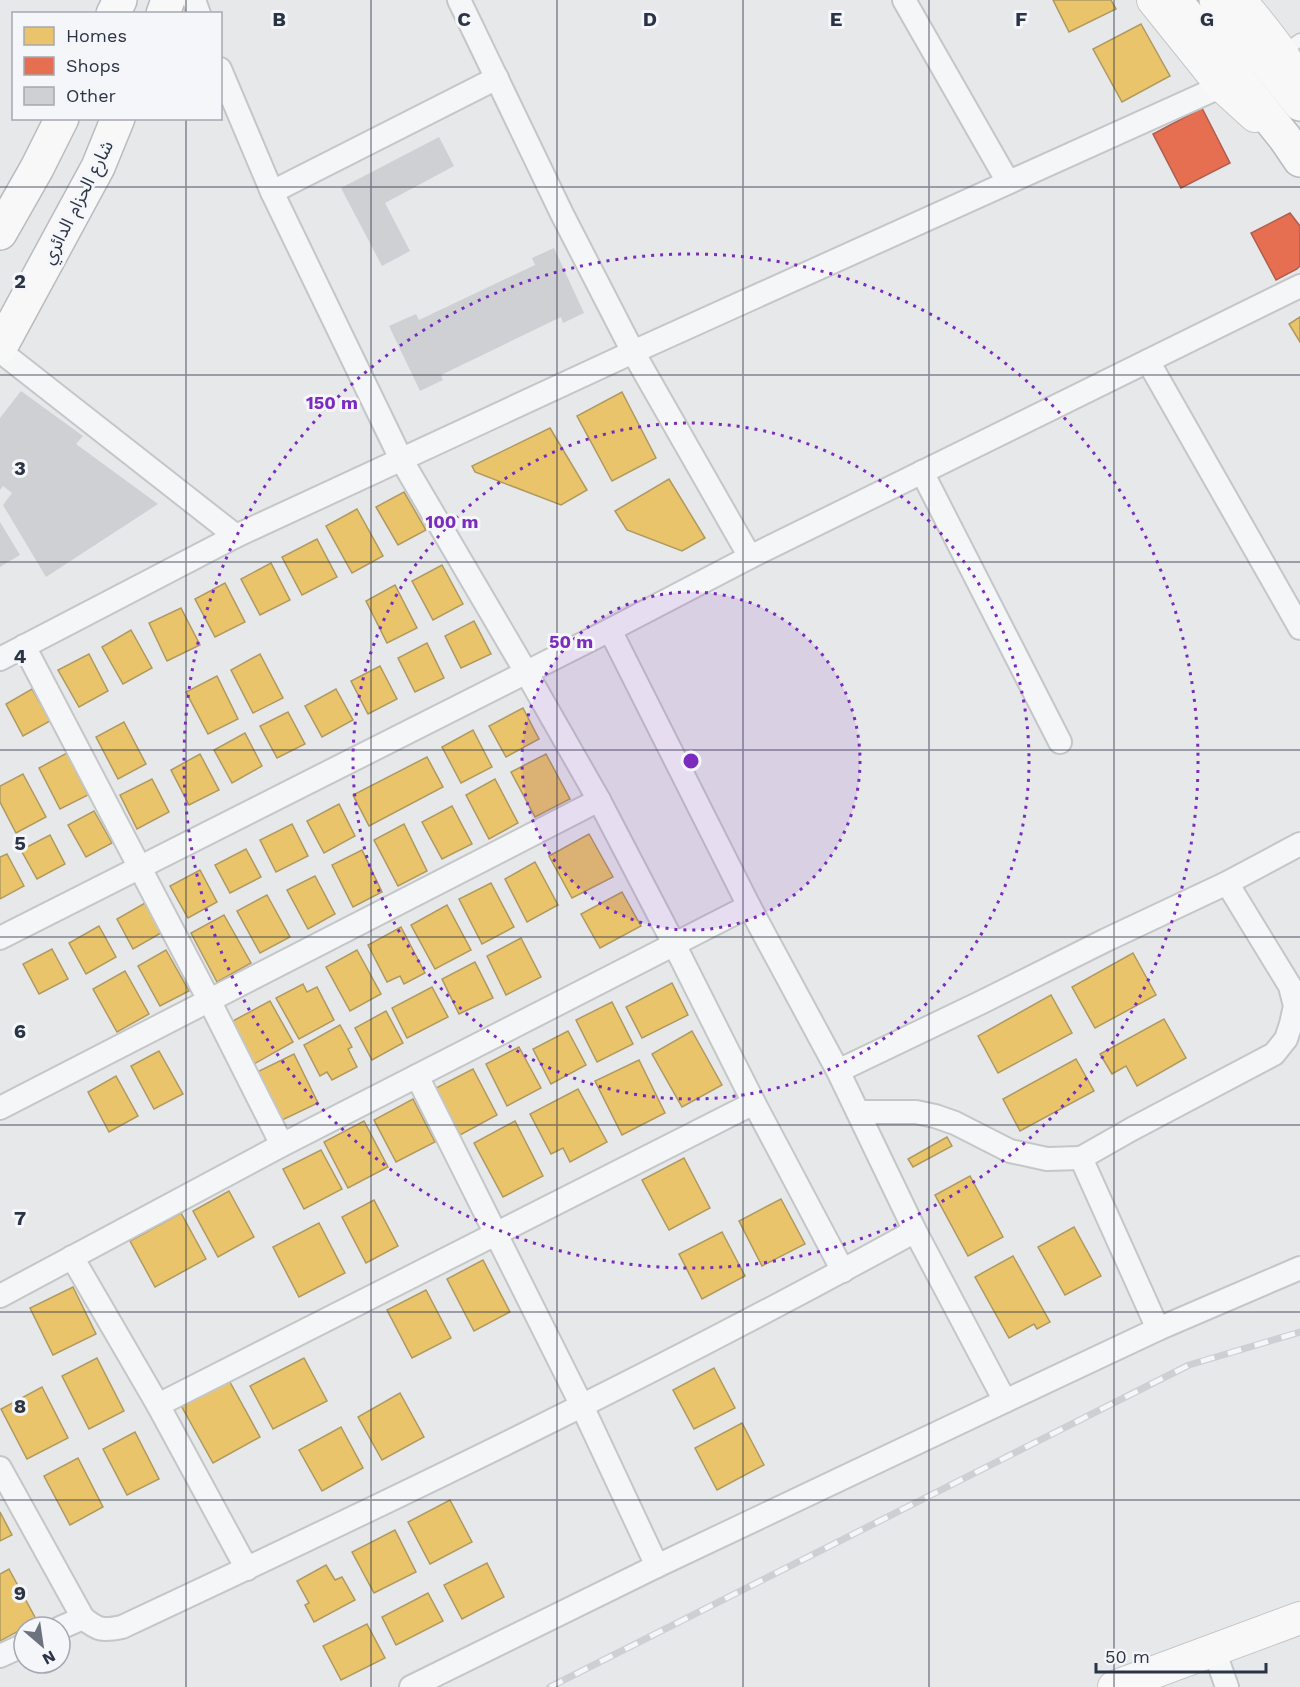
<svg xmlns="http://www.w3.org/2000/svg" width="1300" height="1687" font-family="'Work Sans','Noto Sans Arabic',sans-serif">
<rect width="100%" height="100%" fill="#e6e8ea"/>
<g fill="#e9c46a" stroke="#b0995f" stroke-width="1.5">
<polygon points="1053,0 1111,0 1116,9 1069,32"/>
<polygon points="1141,24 1170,76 1122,102 1093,49"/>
<polygon points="1300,317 1300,342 1289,324"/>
<polygon points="622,392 656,458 612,481 577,416"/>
<polygon points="550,428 587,490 561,505 475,472 472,466"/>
<polygon points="669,479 705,538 682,551 627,530 615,511"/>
<polygon points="404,492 426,530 398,545 376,507"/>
<polygon points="357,509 383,556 352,573 326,526"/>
<polygon points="317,539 337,577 302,595 282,557"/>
<polygon points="271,563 290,600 260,615 241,579"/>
<polygon points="442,565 463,604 433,620 412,581"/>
<polygon points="225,583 245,622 215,637 195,599"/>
<polygon points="395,585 417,628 387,643 366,601"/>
<polygon points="181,608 200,645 167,661 149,623"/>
<polygon points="474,621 491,654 461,668 445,636"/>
<polygon points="131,630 152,668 123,684 102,647"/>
<polygon points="427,643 444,678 415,692 398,658"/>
<polygon points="89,654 108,691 79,707 58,670"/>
<polygon points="260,654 283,698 253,713 231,670"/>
<polygon points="380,666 397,699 368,714 351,681"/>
<polygon points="217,676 238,719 208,734 186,692"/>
<polygon points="32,689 50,721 23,736 6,704"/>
<polygon points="336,689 353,720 322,737 305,706"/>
<polygon points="523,708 539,739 506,757 489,726"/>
<polygon points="288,712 305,744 277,758 260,726"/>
<polygon points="124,722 146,764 118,779 96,737"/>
<polygon points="473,730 492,767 461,783 442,747"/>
<polygon points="245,733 262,766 232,783 214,750"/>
<polygon points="67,753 88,795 60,809 39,768"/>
<polygon points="200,754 219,790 189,805 171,770"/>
<polygon points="546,754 570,799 535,817 511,772"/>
<polygon points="427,757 443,787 369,826 353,795"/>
<polygon points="23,774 46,817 16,833 0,802 0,786"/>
<polygon points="152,779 169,812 137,829 120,795"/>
<polygon points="495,779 518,823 489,839 466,795"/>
<polygon points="339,804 355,836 324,853 307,821"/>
<polygon points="452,806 472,844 442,859 422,822"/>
<polygon points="94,811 112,843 86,857 68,825"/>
<polygon points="292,824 308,856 276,872 260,840"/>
<polygon points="404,824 427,871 398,886 374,840"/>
<polygon points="589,834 613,877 572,898 549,856"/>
<polygon points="50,835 65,864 37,879 21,850"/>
<polygon points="246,849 261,877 230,893 215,865"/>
<polygon points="362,850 382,892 353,907 332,865"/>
<polygon points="7,854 24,886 0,899 0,857"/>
<polygon points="535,862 558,905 527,922 505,879"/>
<polygon points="200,870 217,902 188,918 170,886"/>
<polygon points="315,876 335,914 308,929 287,890"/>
<polygon points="491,883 514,927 482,944 459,899"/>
<polygon points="622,892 641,926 600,948 581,914"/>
<polygon points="267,895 290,937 260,953 237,911"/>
<polygon points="145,903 161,933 133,949 117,919"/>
<polygon points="447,905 471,950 435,969 411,925"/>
<polygon points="224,915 251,963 217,982 191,933"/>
<polygon points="99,926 116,957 86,974 69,943"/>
<polygon points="401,927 425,973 404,984 400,976 387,982 368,945"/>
<polygon points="521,938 541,977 506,995 487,956"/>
<polygon points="52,949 68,979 39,994 23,964"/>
<polygon points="166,950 189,991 160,1006 138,966"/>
<polygon points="357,950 381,994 350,1011 326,967"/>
<polygon points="1133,953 1156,995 1095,1028 1072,987"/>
<polygon points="475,962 493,998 459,1014 442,979"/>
<polygon points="125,971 149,1014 117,1032 93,989"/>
<polygon points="672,983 688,1015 642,1038 626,1007"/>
<polygon points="303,984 307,992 317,987 334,1020 299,1039 276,998"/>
<polygon points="432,987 448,1017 407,1038 392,1008"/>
<polygon points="1051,995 1072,1033 998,1073 978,1036"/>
<polygon points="270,1001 293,1042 254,1064 231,1022"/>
<polygon points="612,1002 633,1044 597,1062 576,1020"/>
<polygon points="386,1011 403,1043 372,1060 355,1028"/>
<polygon points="1164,1019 1186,1058 1137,1086 1126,1066 1112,1074 1100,1054"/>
<polygon points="340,1025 352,1047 348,1049 357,1067 332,1080 327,1072 320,1076 304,1045"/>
<polygon points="568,1031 586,1065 551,1084 533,1049"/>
<polygon points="692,1031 722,1085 682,1107 652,1054"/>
<polygon points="519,1047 541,1088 507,1106 486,1064"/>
<polygon points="159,1051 183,1094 154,1109 131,1066"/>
<polygon points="294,1054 318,1103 280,1121 257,1072"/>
<polygon points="1076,1059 1094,1091 1020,1131 1003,1099"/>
<polygon points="639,1060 665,1113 622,1135 595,1081"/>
<polygon points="473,1069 497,1115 460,1135 436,1088"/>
<polygon points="116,1076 138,1116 109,1132 88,1092"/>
<polygon points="578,1089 607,1142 570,1162 563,1148 551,1154 530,1114"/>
<polygon points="413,1099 435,1142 396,1162 374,1120"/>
<polygon points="364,1121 388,1167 348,1188 324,1142"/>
<polygon points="515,1121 543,1176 503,1197 474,1143"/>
<polygon points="947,1137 952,1146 913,1167 908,1159"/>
<polygon points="321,1150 342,1189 304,1209 283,1169"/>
<polygon points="684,1158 710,1208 669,1230 642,1180"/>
<polygon points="970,1176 1003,1237 968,1256 935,1195"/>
<polygon points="229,1191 254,1237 218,1257 193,1211"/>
<polygon points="781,1199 805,1244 762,1266 739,1221"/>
<polygon points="374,1200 398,1246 366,1263 342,1217"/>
<polygon points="181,1213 206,1259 155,1287 130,1241"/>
<polygon points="319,1223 345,1273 299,1297 273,1247"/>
<polygon points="1074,1227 1101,1276 1065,1295 1038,1247"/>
<polygon points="722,1232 745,1276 702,1299 679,1254"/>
<polygon points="1013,1256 1050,1322 1037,1329 1034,1324 1009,1338 975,1277"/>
<polygon points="483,1260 510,1312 474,1331 447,1279"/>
<polygon points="73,1287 96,1334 53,1355 30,1308"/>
<polygon points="426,1290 451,1338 412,1358 387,1310"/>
<polygon points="97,1358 124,1411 89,1429 62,1376"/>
<polygon points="304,1358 327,1401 273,1429 250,1386"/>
<polygon points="714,1368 735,1408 694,1429 673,1390"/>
<polygon points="225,1373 260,1437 213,1463 178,1400"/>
<polygon points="42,1387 68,1438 27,1459 1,1409"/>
<polygon points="400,1393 424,1437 382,1460 358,1417"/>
<polygon points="742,1423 764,1465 717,1490 695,1448"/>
<polygon points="341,1427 363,1468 322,1491 299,1450"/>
<polygon points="135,1432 159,1479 127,1495 103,1449"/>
<polygon points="78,1458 103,1507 70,1525 44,1476"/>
<polygon points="450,1500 472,1542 430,1564 408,1522"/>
<polygon points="0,1512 12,1535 0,1541"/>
<polygon points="395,1530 416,1572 374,1593 352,1552"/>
<polygon points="487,1563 504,1597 462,1619 444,1585"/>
<polygon points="326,1565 335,1580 342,1577 355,1600 314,1622 305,1605 309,1603 297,1581"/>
<polygon points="9,1569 37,1621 0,1641 0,1574"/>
<polygon points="428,1593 443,1621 396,1645 382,1617"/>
<polygon points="367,1624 385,1658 341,1680 323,1646"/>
</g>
<g fill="#e76f51" stroke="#af5d4d" stroke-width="1.5">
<polygon points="1202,108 1230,163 1181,188 1153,134"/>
<polygon points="1290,213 1300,226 1300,266 1297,269 1276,280 1251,233"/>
</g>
<g fill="#ced0d3">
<polygon points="439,137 454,166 385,203 410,251 382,266 341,188"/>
<polygon points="554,248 584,313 563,323 561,317 441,375 443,380 420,391 389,326 416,314 419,320 535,265 532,258"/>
<polygon points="21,391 83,436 76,444 158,504 46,577 3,505 12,493 3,486 0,490 0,418"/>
<polygon points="0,522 20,555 0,567"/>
</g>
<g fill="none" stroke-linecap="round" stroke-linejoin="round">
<defs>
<polyline id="lane" points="1283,52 1300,40"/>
<g id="street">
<polyline points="194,0 199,14"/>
<polyline points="459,0 562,214 633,352 750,557"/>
<polyline points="904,0 1008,182"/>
<polyline points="220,69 272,192 401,459 526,672 599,800 674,944 754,1103 843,1271"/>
<polyline points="272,192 497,78"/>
<polyline points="0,351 236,536"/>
<polyline points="1148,361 1300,628"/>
<polyline points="922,472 1060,742"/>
<polyline points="610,630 749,906 838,1071 915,1231 1005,1401"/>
<polyline points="24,646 209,1000 282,1145"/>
<polyline points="0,659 236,536 633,352 1222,86"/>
<polyline points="0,938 610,630 750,557 1300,286"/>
<polyline points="838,1071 982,1002 1106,940 1227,883 1300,844"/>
<polyline points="417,1076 582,1406 657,1566"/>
<polyline points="0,1108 599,800"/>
<polyline points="858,1112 916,1112 935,1116 955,1123 1010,1151 1047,1159 1081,1158"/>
<polyline points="72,1257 158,1405 247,1569"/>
<polyline points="0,1296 282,1145 749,906"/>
<polyline points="1158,1329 1081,1158 1132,1129 1274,1054 1286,1039 1291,1024 1295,1006 1290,986 1227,883"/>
<polyline points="158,1405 754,1103"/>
<path d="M0,1468l83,150c15,12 19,13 39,9 267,-125 534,-253 793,-396"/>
<polyline points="60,1628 83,1618"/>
<polyline points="1214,1650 1227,1687"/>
<polyline points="0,1656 24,1645"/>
<polyline points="411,1687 657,1566 1005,1401 1158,1329 1300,1268"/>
</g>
<g id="secondary">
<polyline points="1153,0 1222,86 1255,116"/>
<path d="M1240,0c23,29 49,56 60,91"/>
<polyline points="1114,1687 1300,1618"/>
</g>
<g id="highway">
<polyline points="1175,0 1285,138 1300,160"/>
<polyline points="1216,0 1300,104"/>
<polyline points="113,14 120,0"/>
<polyline points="163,14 168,0"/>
<polyline points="0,233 37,168 62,118"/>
<polyline points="0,348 98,167 118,118"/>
</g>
</defs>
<use href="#lane" stroke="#c4c6c8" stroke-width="15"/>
<use href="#street" stroke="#c4c6c8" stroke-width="26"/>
<use href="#secondary" stroke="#c4c6c8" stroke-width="34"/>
<use href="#highway" stroke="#b8bbbf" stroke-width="36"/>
<use href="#lane" stroke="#f5f6f7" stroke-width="12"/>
<use href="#street" stroke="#f5f6f7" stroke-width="22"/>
<use href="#secondary" stroke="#f8f8f8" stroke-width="32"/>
<use href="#highway" stroke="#f8f8f8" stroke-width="33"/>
<defs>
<polyline id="rail" points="550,1687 1189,1365 1300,1332"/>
</defs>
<use href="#rail" stroke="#cecfd2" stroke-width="7"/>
<use href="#rail" stroke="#f4f6f9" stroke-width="4.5" stroke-dasharray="14" stroke-linecap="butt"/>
</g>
<path fill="none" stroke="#2b3445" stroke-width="1.5" stroke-opacity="0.55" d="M186,0v14M371,0v1687M557,0v1687M743,0v1687M929,0v1687M1114,0v1687M186,118v1569M0,187h1300M0,375h1300M0,562h1300M0,750h1300M0,937h1300M0,1125h1300M0,1312h1300M0,1500h1300"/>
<circle cx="691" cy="761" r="169" fill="#7b2cbf" fill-opacity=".12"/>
<g fill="none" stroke="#7b2cbf" stroke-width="3" stroke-dasharray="3 6">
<circle cx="691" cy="761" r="169"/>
<circle cx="691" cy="761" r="338"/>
<circle cx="691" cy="761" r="507"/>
</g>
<g text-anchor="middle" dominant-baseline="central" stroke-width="6" stroke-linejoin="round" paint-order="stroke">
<g font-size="18" fill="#2b3445" stroke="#f4f6f9">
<text transform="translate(77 202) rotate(-63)">شارع الحزام الدائري</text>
</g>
</g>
<g font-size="20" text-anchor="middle" font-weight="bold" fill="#2b3445" stroke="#f4f6f9" stroke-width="6" stroke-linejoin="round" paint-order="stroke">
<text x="279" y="26">B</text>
<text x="464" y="26">C</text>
<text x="650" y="26">D</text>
<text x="836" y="26">E</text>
<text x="1021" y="26">F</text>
<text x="1207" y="26">G</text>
<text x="20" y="288">2</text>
<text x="20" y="475">3</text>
<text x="20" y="663">4</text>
<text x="20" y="850">5</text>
<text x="20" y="1038">6</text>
<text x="20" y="1225">7</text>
<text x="20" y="1413">8</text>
<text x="20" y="1600">9</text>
</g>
<circle cx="691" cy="761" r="9" fill="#7b2cbf" stroke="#f4f6f9" stroke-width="3"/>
<g font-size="18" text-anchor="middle" font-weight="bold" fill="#7b2cbf" stroke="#f4f6f9" stroke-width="6" stroke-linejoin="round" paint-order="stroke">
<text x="332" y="409">150 m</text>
<text x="452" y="528">100 m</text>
<text x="571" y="648">50 m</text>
</g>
<rect x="12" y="12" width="210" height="108" fill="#f4f6f9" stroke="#a4a8b1" stroke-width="1.5"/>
<rect x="24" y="27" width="30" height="18" fill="#e9c46a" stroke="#a4a8b1" stroke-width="1.5"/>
<text x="66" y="42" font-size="18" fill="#2b3445">Homes</text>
<rect x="24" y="57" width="30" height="18" fill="#e76f51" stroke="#a4a8b1" stroke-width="1.5"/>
<text x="66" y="72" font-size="18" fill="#2b3445">Shops</text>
<rect x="24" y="87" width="30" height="18" fill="#ced0d3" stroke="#a4a8b1" stroke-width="1.5"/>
<text x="66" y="102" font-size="18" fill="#2b3445">Other</text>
<g transform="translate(42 1645) rotate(151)"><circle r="28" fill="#f4f6f9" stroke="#a4a8b1" stroke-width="1.5"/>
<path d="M0-4.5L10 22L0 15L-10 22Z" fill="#6c737f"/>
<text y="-9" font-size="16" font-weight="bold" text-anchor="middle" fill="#2b3445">N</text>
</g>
<path d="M1096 1663v9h170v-9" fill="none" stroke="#2b3445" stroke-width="3"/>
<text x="1105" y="1663" font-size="18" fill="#2b3445" stroke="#f4f6f9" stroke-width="4.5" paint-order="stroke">50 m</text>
</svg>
